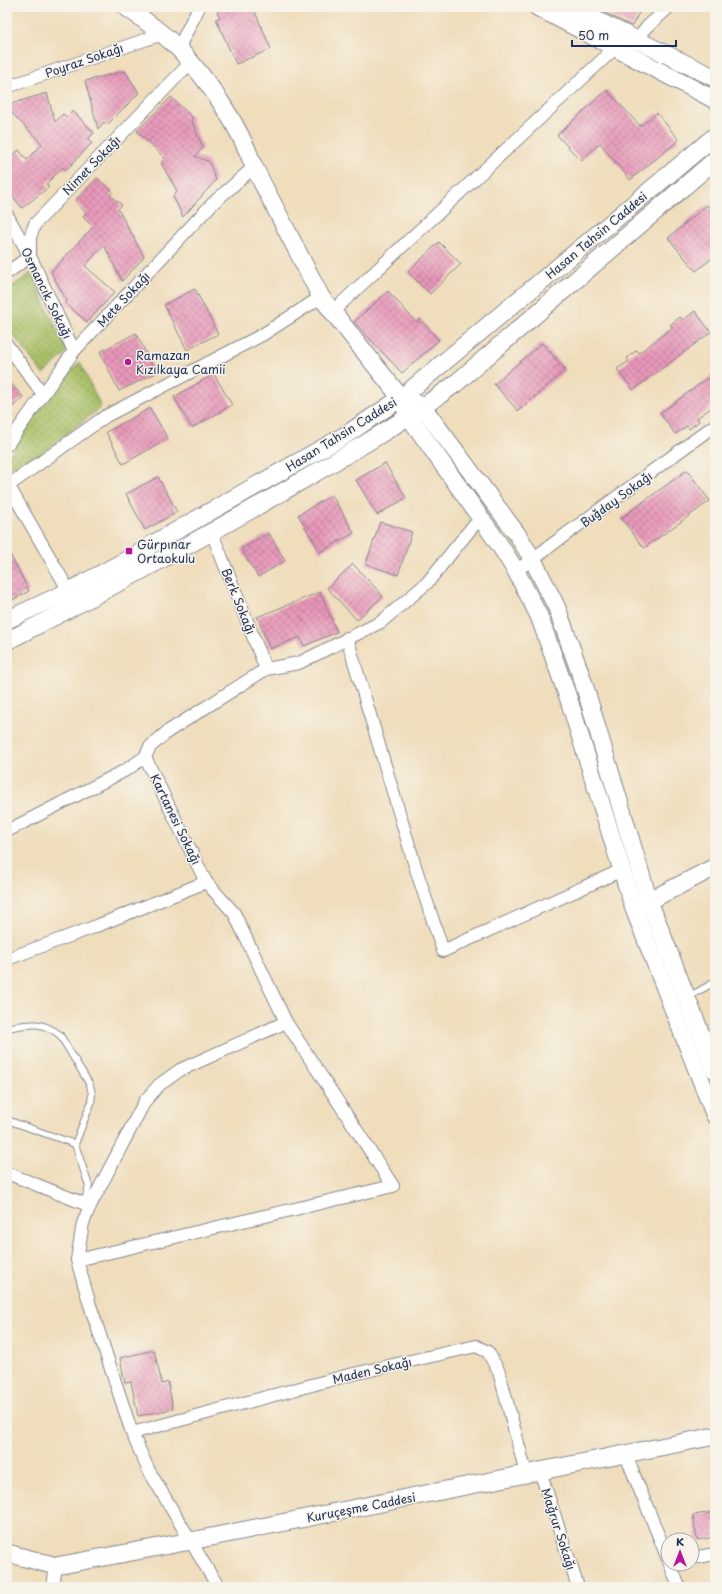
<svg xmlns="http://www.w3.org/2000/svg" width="722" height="1594" font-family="'Playpen Sans',sans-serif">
<defs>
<pattern id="park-dots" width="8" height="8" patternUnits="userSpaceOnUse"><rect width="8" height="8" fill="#a8bf65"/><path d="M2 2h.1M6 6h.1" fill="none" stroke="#889c56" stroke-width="1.8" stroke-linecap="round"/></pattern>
<pattern id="building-cross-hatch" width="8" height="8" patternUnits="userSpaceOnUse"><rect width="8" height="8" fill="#e897b9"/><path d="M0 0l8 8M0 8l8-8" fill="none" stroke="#bb7c9a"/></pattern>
</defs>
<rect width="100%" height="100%" fill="#f7f3e8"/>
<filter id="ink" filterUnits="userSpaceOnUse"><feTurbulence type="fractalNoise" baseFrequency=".025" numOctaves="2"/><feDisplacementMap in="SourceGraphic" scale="8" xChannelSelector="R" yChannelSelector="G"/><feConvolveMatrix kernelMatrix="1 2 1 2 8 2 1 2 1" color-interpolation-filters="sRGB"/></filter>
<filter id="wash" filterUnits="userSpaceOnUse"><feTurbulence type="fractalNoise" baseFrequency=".012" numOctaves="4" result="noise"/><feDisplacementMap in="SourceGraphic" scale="16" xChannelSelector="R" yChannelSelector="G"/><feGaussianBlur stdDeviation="0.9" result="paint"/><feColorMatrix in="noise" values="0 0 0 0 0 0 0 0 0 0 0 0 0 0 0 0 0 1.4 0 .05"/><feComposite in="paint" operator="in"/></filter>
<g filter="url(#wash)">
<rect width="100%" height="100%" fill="#efddbb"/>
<g fill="url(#park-dots)" stroke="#627762">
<polygon points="31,273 67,352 43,374 7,327 7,290"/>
<polygon points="80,362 101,407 23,468 7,466 7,459 47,398"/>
</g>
<g id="blocks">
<g fill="url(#building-cross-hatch)">
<polygon points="221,7 253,7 271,49 236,64 216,19 220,17 217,12 221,10"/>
<polygon points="592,7 642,7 632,26"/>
<polygon points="125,71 139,93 107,125 104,122 98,129 85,81"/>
<polygon points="607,90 640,126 657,113 679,140 630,180 600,143 581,161 557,135"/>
<polygon points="47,93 55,122 63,114 67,117 73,111 94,133 88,139 92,143 66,170 63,167 46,184 49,187 22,208 7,189 7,160 19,150 27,160 42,144 7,108 7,105"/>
<polygon points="171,97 193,118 191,120 203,148 195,156 209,162 216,180 183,217 173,196 177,191 161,163 165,158 137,131"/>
<polygon points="97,178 113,192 110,195 122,205 118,209 144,257 122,281 104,245 85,266 115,292 87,322 65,303 67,301 51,272 93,227 83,217 86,213 75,201"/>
<polygon points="707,205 715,214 715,256 696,271 668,238"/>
<polygon points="439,242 461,264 430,294 408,272"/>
<polygon points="195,289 218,334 187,350 164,305"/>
<polygon points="388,291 416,322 420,319 439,340 402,373 354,322"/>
<polygon points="695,311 711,332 633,390 617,369 629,361 627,358 637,350 639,353 673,327 670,325 680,317 683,320"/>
<polygon points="136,333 156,373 119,391 100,352"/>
<polygon points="542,343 566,370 518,411 494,384"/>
<polygon points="715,373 715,405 697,418 699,421 689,429 687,426 675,434 660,413"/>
<polygon points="214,374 232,405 192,428 174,397"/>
<polygon points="7,379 23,397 7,412"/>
<polygon points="150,408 168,439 123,464 106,432"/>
<polygon points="385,463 406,498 377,515 356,480"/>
<polygon points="687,470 710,501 644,548 621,518"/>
<polygon points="158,477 177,512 145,530 126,494"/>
<polygon points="332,495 354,533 320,552 298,515"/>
<polygon points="380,522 412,532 398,575 366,564"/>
<polygon points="269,533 285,561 258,577 241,549"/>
<polygon points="7,548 29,591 7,603"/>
<polygon points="353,564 383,596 357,620 327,588"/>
<polygon points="320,592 337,632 304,646 300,637 270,649 257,617"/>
<polygon points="154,1350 162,1384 168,1382 173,1409 138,1416 131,1382 125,1383 120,1358"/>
<polygon points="715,1512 715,1537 697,1540 693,1515"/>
</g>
</g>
</g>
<g filter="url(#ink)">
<use href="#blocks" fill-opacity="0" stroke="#85868c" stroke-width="1"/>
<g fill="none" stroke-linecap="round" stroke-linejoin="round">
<defs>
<g id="lane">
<polyline points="688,997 715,982"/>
<path d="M7,1028c23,-4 33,-8 53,7l30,50 2,9 -1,9 -16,41 14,42 -5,18"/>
<polyline points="7,1120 75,1144"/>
</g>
<g id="street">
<polyline points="638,39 647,27 669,7"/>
<polyline points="178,49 199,7"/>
<polyline points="7,87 162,34"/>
<polyline points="7,215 30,256 74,351"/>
<polyline points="7,273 30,256 30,237 35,224 191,62"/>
<polyline points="332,312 615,48"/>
<polyline points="7,345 43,394"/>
<polyline points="7,445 74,351 212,204 254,167"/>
<polyline points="7,483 69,591"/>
<polyline points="9,485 106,416 262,335 321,297"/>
<polyline points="212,533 266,669"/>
<polyline points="516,571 715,425"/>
<polyline points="347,638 416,869 443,951 622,870"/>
<polyline points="7,831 126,770 145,757 150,747 167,732 266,669 299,663 381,622 427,583 473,526"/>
<polyline points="7,959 94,927 206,882"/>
<polyline points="7,1173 90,1206"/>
<polyline points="77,1260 393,1186 286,1022 234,913 206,882 145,757"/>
<polyline points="132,1433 349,1375 476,1346 488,1352 499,1372 526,1473"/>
<polyline points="625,1453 668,1559"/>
<polyline points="540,1471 578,1587"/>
<polyline points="692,1558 715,1554"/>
<polyline points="670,1564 679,1587"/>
<polyline points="53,1587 56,1566"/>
<polyline points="219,1587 212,1577 148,1469 132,1433 90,1305 77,1260 83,1223 90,1206 145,1101 159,1085 180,1070 286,1022"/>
</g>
<g id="secondary">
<path d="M126,7c18,13 37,26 53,42 30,32 60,76 75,118l67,130 80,101 7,17 91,129 17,27 23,45 30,84 65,209 81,207"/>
<polyline points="537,7 715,100"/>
<polyline points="569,7 715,78"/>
<polyline points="412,402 422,406 517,534 533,560 557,608 583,681 649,901 715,1070"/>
<polyline points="7,620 69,591 143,551 151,545 344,436 401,398 715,136"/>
<path d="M7,641c98,-50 194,-102 289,-157 54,-31 109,-63 159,-100l260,-224"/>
<polyline points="639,906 715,867"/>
<polyline points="7,1553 56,1566 191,1541 715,1436"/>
</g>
</defs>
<use href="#lane" stroke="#85868c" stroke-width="8"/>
<use href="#street" stroke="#85868c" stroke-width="14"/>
<use href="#secondary" stroke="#85868c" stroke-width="19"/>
<use href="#lane" stroke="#fff" stroke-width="6"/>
<use href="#street" stroke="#fff" stroke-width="12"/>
<use href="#secondary" stroke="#fff" stroke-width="17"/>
</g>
</g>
<g fill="#b5179e" stroke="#f7f3e8" stroke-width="1.5">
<circle cx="128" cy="362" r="4"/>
<rect x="125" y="547" width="8" height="8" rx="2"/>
</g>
<g text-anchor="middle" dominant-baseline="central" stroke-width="3" stroke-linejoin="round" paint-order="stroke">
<g font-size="12" fill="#1b2f5e" stroke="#f7f3e8">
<text transform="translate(84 60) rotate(-19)">Poyraz Sokağı</text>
<text transform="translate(91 165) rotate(-46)">Nimet Sokağı</text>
<text transform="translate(596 235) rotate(-40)">Hasan Tahsin Caddesi</text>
<text transform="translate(47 293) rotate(64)">Osmancık Sokağı</text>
<text transform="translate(123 299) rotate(-47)">Mete Sokağı</text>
<text transform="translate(341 434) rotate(-32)">Hasan Tahsin Caddesi</text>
<text transform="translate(616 499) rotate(-36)">Buğday Sokağı</text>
<text transform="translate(239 601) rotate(68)">Berk Sokağı</text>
<text transform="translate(176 819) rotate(64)">Kartanesi Sokağı</text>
<text transform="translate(372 1370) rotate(-13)">Maden Sokağı</text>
<text transform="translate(361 1507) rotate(-11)">Kuruçeşme Caddesi</text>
<text transform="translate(559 1529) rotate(72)">Mağrur Sokağı</text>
</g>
<g font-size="12" fill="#1b2f5e" stroke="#f7f3e8" text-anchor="start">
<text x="136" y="355">Ramazan<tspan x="136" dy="14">Kızılkaya Camii</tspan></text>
<text x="137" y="544">Gürpınar<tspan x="137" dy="14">Ortaokulu</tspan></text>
</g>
</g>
<rect width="722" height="1594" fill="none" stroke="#f7f3e8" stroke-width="24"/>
<g transform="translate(680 1552)"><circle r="19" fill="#f7f3e8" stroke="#9fa5b1"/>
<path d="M0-3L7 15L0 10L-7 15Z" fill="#b5179e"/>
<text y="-6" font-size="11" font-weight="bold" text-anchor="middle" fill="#1b2f5e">K</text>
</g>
<path d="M572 40v6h104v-6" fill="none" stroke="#1b2f5e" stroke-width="2"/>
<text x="578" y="40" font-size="12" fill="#1b2f5e" stroke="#f7f3e8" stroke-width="3" paint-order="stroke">50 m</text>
</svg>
